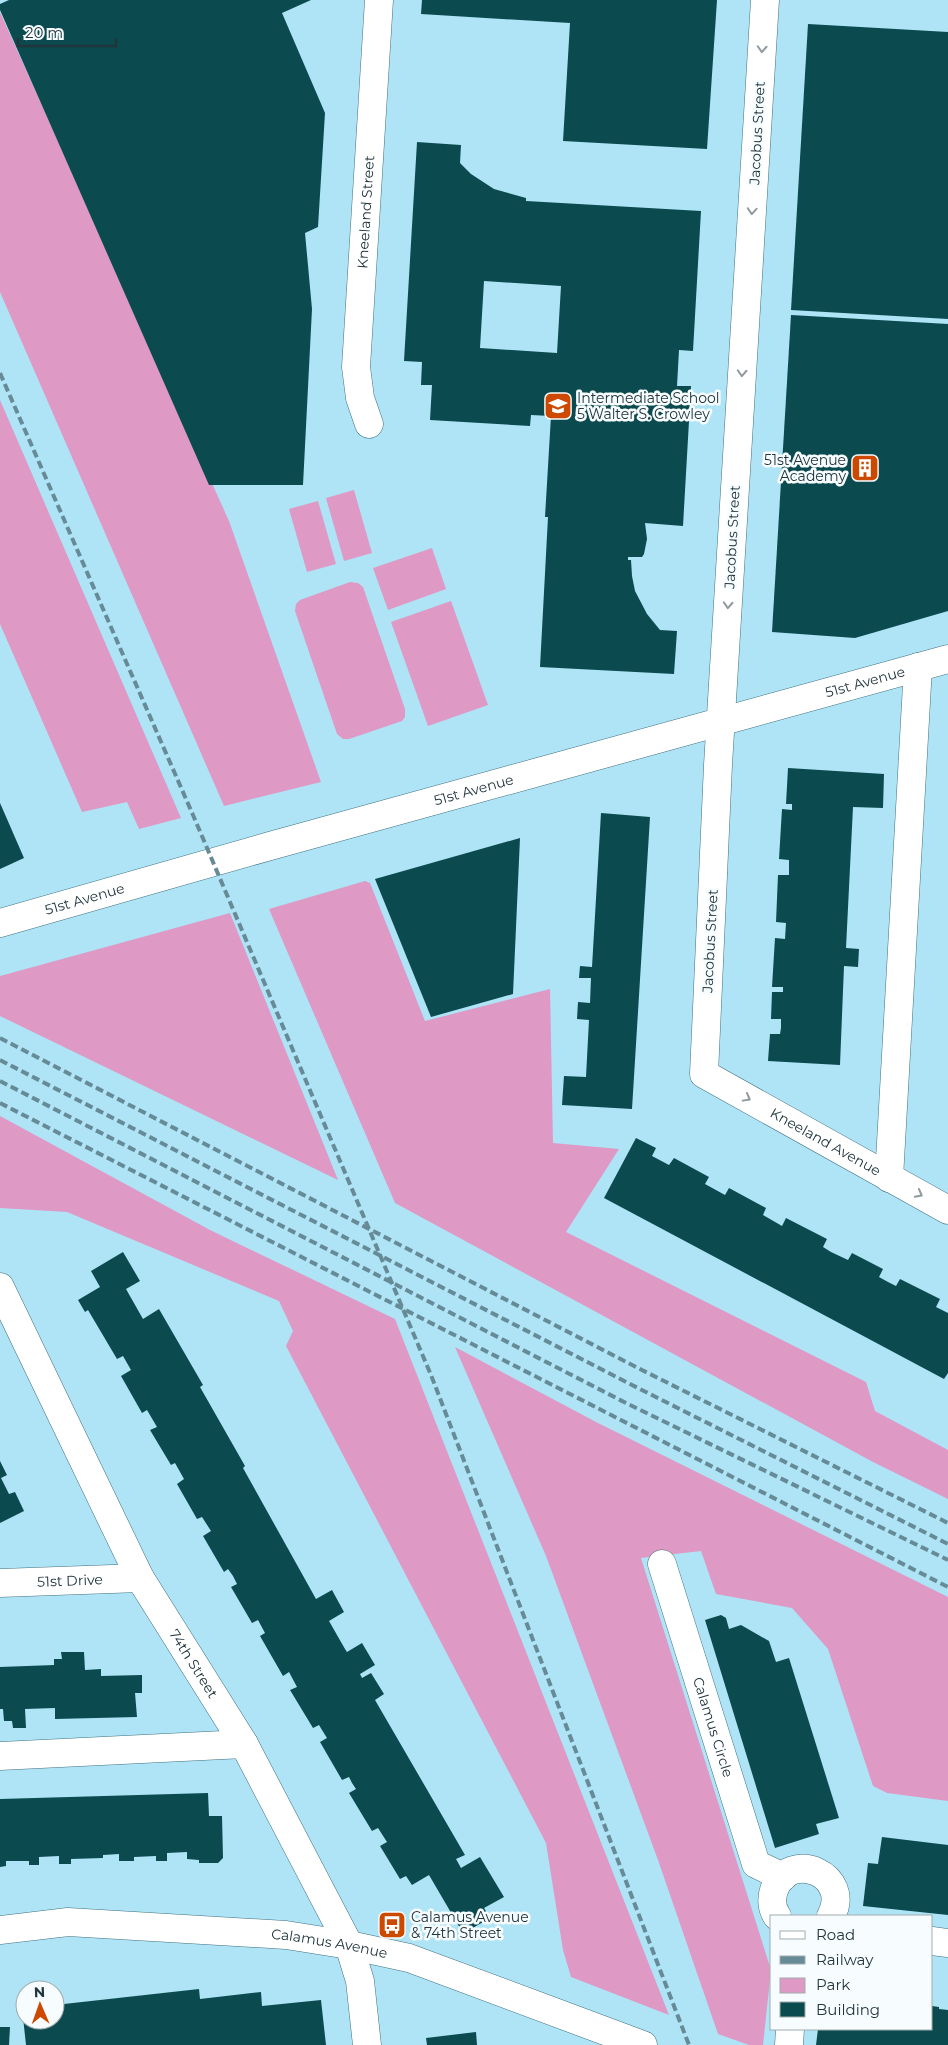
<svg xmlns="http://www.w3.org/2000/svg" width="948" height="2045" font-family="Montserrat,sans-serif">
<rect width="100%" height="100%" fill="#afe4f6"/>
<g fill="#de99c5">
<polygon points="0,12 229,521 321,782 224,806 0,292"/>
<polygon points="0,400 181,818 139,829 127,802 82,812 0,624"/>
<polygon points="354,490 372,553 344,561 326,498"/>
<polygon points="318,501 336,564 307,572 289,509"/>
<polygon points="432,548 446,589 388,610 373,568"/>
<polygon points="350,582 358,583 363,587 405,709 405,717 402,721 349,739 343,739 337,734 295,611 296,604 300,600"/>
<polygon points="451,601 488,705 428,726 391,622"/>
<polygon points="365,881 370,883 425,1021 550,989 553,1143 619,1149 566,1232 866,1382 875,1411 948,1450 948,1499 873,1462 395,1203 269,909"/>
<polygon points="230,913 338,1180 0,1016 0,976"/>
<polygon points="0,1116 210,1230 395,1319 669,2015 571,1977 563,1950 546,1843 286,1346 293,1331 279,1301 67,1212 0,1208"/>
<polygon points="455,1347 596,1422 948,1597 948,1801 887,1793 873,1786 828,1649 792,1608 716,1594 701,1551 641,1558 771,1970 763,2045 749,2045 718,2034 658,1860 546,1556"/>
</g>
<g fill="#0b4a4e" fill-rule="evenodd">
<polygon points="9,0 311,0 282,13 325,113 318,227 305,233 312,309 303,485 209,485 0,10 0,4"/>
<polygon points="422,0 717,0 707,149 563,141 570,23 421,14"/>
<polygon points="808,24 948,32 948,319 791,310"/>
<path d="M417,142l44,3 -1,18 11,11 23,15 32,9v3l175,10 -8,140 -14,-1 -2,36h14l-8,140 -38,-3 2,16 -3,15 -2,3h-14v3h3l1,16 3,15 12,23 13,16 17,1 -3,43 -134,-7 8,-150h-3l6,-101 -20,-1 -1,11 -100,-6 2,-35h-11l1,-23 -18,-1zM484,281l77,5 -4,67 -77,-5z"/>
<polygon points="791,315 948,324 948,611 855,638 772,632"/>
<polygon points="788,768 884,774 883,808 853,807 846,948 859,949 858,967 844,966 840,1065 768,1061 770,1034 780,1034 781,1028 781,1019 771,1019 772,992 783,992 783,987 772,987 775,938 785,939 786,923 776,922 778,875 789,875 789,860 779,859 782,809 792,810 792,804 786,804"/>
<polygon points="0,803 24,858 0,869"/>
<polygon points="601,813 650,817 632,1109 562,1105 564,1076 586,1077 589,1020 577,1019 578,1002 590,1003 591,978 579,978 580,966 592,967"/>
<polygon points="520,838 513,994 431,1017 375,879"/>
<polygon points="636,1138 656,1148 652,1156 669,1165 674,1158 709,1177 705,1184 725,1195 729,1188 766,1208 763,1215 782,1226 786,1218 827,1239 823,1247 831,1252 848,1260 852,1253 883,1269 879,1277 888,1282 896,1286 900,1279 940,1299 936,1307 948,1313 948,1373 944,1379 604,1198"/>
<polygon points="123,1252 140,1281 126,1289 143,1319 159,1309 203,1385 200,1387 245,1466 243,1468 316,1599 332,1590 344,1612 329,1621 345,1649 347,1652 362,1643 375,1665 360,1674 362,1678 371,1673 384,1694 375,1700 465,1855 456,1859 461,1868 480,1857 504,1897 484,1908 490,1918 471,1929 468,1923 460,1928 429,1875 412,1885 406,1876 400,1879 380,1846 387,1842 378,1828 372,1831 349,1793 356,1789 352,1783 349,1777 342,1780 320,1742 327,1738 322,1730 319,1725 313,1728 290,1690 297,1687 289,1672 283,1676 260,1636 265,1633 258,1620 252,1623 231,1587 237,1584 233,1576 228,1569 224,1572 203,1536 211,1531 202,1517 197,1519 177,1484 184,1479 175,1463 171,1465 150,1430 157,1427 147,1410 142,1413 121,1376 131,1370 123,1356 117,1359 88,1310 85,1312 78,1300 100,1287 91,1271"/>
<polygon points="0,1461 7,1475 1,1478 9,1494 15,1492 24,1511 0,1523"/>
<polygon points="721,1615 726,1618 729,1629 741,1625 769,1641 776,1662 789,1658 839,1818 816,1824 819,1834 775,1848 705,1620"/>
<polygon points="61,1652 84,1652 85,1670 101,1669 101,1676 142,1675 142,1693 135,1693 137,1717 55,1719 55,1708 25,1709 26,1728 13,1728 12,1721 4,1721 3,1709 0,1709 0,1667 54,1665 54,1659 62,1659"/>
<polygon points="208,1793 209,1816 222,1816 223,1858 218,1863 199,1863 199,1860 187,1859 187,1852 167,1853 167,1861 156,1861 156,1856 134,1857 134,1861 119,1861 119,1854 103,1855 103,1858 71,1859 71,1864 59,1864 59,1856 39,1857 39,1865 29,1865 29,1861 6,1861 6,1866 0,1867 0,1799"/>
<polygon points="882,1837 948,1845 948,1915 863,1906 868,1863 878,1864"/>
<polygon points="199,1989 200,1999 261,1992 262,2006 321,2000 326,2045 26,2045 22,2008 25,2008 25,2020 55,2020 55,2005"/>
<polygon points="932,2006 939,2007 939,2009 948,2010 948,2045 816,2045 818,2029 932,2029"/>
<polygon points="0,2027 10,2027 9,2045 0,2045"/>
<polygon points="476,2032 477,2045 427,2045 426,2038"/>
</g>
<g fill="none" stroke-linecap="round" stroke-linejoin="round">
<defs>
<g id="minor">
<path id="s1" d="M765,0l-47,765 -14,309 244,136"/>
<path id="s2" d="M369,424l-9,-26 -4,-31 23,-367"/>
<path id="s3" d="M0,923l270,-77 678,-187"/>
<polyline points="889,1178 918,667"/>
<path id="s4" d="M0,1287l140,291 104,166 105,201 11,36 7,64"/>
<path id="s5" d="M662,1564l94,300 27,13"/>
<path id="s6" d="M0,1583l140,-5"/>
<polyline points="0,1756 244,1744"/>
<path d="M777,1916c-5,-7 -6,-17 -3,-26 16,-43 79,-14 57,26"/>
<path id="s7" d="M0,1930l68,-8 218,13 63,10 60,13 234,87"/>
<polyline points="932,1941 948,1943"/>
<polyline points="789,2045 790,2029"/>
</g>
</defs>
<use href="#minor" stroke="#3f7181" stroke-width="29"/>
<use href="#minor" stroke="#fff" stroke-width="28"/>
<g stroke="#668b97" stroke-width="4" stroke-dasharray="8 4" stroke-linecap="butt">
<polyline points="0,373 193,815 431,1375 689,2045"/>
<polyline points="0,1038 638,1368 948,1523"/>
<polyline points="0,1060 632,1385 948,1544"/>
<polyline points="0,1081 626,1403 948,1560"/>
<polyline points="0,1103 948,1587"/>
</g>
</g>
<defs><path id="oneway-chevron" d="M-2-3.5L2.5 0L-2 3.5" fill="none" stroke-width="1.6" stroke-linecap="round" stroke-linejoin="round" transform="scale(1.25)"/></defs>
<g stroke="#909a9e">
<use href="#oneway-chevron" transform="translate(762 49) rotate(93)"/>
<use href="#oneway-chevron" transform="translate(752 211) rotate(94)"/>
<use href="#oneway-chevron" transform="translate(742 373) rotate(93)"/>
<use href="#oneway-chevron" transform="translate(728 605) rotate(93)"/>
<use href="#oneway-chevron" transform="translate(747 1098) rotate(29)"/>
<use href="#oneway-chevron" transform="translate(919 1194) rotate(28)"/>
</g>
<defs>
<symbol id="school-square" viewBox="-11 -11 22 22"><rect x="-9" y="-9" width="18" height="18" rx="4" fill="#ce4900" stroke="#f7fcfe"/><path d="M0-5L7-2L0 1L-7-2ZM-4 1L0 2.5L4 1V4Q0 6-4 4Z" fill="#fff"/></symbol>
<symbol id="building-square" viewBox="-11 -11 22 22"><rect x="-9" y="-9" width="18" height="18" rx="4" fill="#ce4900" stroke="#f7fcfe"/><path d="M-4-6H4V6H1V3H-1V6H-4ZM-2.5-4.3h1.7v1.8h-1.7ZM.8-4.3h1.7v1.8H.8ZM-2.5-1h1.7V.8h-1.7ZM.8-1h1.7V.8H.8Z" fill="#fff"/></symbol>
<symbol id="bus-square" viewBox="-11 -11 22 22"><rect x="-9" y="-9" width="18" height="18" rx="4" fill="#ce4900" stroke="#f7fcfe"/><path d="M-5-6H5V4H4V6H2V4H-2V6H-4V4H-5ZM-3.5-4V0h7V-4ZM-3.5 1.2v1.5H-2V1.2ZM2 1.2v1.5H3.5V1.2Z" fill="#fff"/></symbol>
</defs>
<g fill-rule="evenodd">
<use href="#school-square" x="542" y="390" width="32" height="32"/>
<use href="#building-square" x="849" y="452" width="32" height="32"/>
<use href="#bus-square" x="376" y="1909" width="32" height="32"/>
</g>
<g text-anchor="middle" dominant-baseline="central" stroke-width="5" stroke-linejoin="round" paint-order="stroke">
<g font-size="14" fill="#20353c" stroke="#f7fcfe">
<text transform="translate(757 133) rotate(-87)">Jacobus Street</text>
<text stroke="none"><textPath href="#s2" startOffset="214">Kneeland Street</textPath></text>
<text transform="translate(732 537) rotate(-87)">Jacobus Street</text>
<text stroke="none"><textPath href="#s3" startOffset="898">51st Avenue</textPath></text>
<text stroke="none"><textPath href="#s3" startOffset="492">51st Avenue</textPath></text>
<text stroke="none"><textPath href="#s3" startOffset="88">51st Avenue</textPath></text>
<text transform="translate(710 941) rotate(-87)">Jacobus Street</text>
<text stroke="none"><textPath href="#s1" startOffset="1215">Kneeland Avenue</textPath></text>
<text stroke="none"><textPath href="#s6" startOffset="70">51st Drive</textPath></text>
<text stroke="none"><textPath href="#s4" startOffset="424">74th Street</textPath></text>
<text stroke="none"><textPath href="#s5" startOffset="171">Calamus Circle</textPath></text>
<text stroke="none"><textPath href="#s7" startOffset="331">Calamus Avenue</textPath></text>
</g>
<g font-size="14" fill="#20353c" stroke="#f7fcfe" text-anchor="start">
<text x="577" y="398">Intermediate School<tspan x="577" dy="16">5 Walter S. Crowley</tspan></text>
<text x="846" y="460" text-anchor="end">51st Avenue<tspan x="846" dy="16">Academy</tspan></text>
<text x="411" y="1917">Calamus Avenue<tspan x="411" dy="16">&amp; 74th Street</tspan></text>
</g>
</g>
<rect x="770" y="1915" width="162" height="115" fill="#f7fcfe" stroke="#a1acb0"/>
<rect x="780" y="1931" width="25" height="8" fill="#ffffff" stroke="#a1acb0"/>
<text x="816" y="1940" font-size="15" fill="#20353c">Road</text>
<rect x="780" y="1956" width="25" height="8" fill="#668b97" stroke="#a1acb0"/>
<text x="816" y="1965" font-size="15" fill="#20353c">Railway</text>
<rect x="780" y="1978" width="25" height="15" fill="#de99c5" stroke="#a1acb0"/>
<text x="816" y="1990" font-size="15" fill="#20353c">Park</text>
<rect x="780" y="2002" width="25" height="15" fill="#0b4a4e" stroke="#a1acb0"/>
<text x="816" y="2015" font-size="15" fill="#20353c">Building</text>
<g transform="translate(40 2005) rotate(358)"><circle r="24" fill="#f7fcfe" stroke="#a1acb0"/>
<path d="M0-4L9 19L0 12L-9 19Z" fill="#ce4900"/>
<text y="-8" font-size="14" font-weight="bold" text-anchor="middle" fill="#20353c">N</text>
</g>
<path d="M18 38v8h98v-8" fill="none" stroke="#20353c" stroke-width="2.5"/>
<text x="25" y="38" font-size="15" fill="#20353c" stroke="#f7fcfe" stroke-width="4" paint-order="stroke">20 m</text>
</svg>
